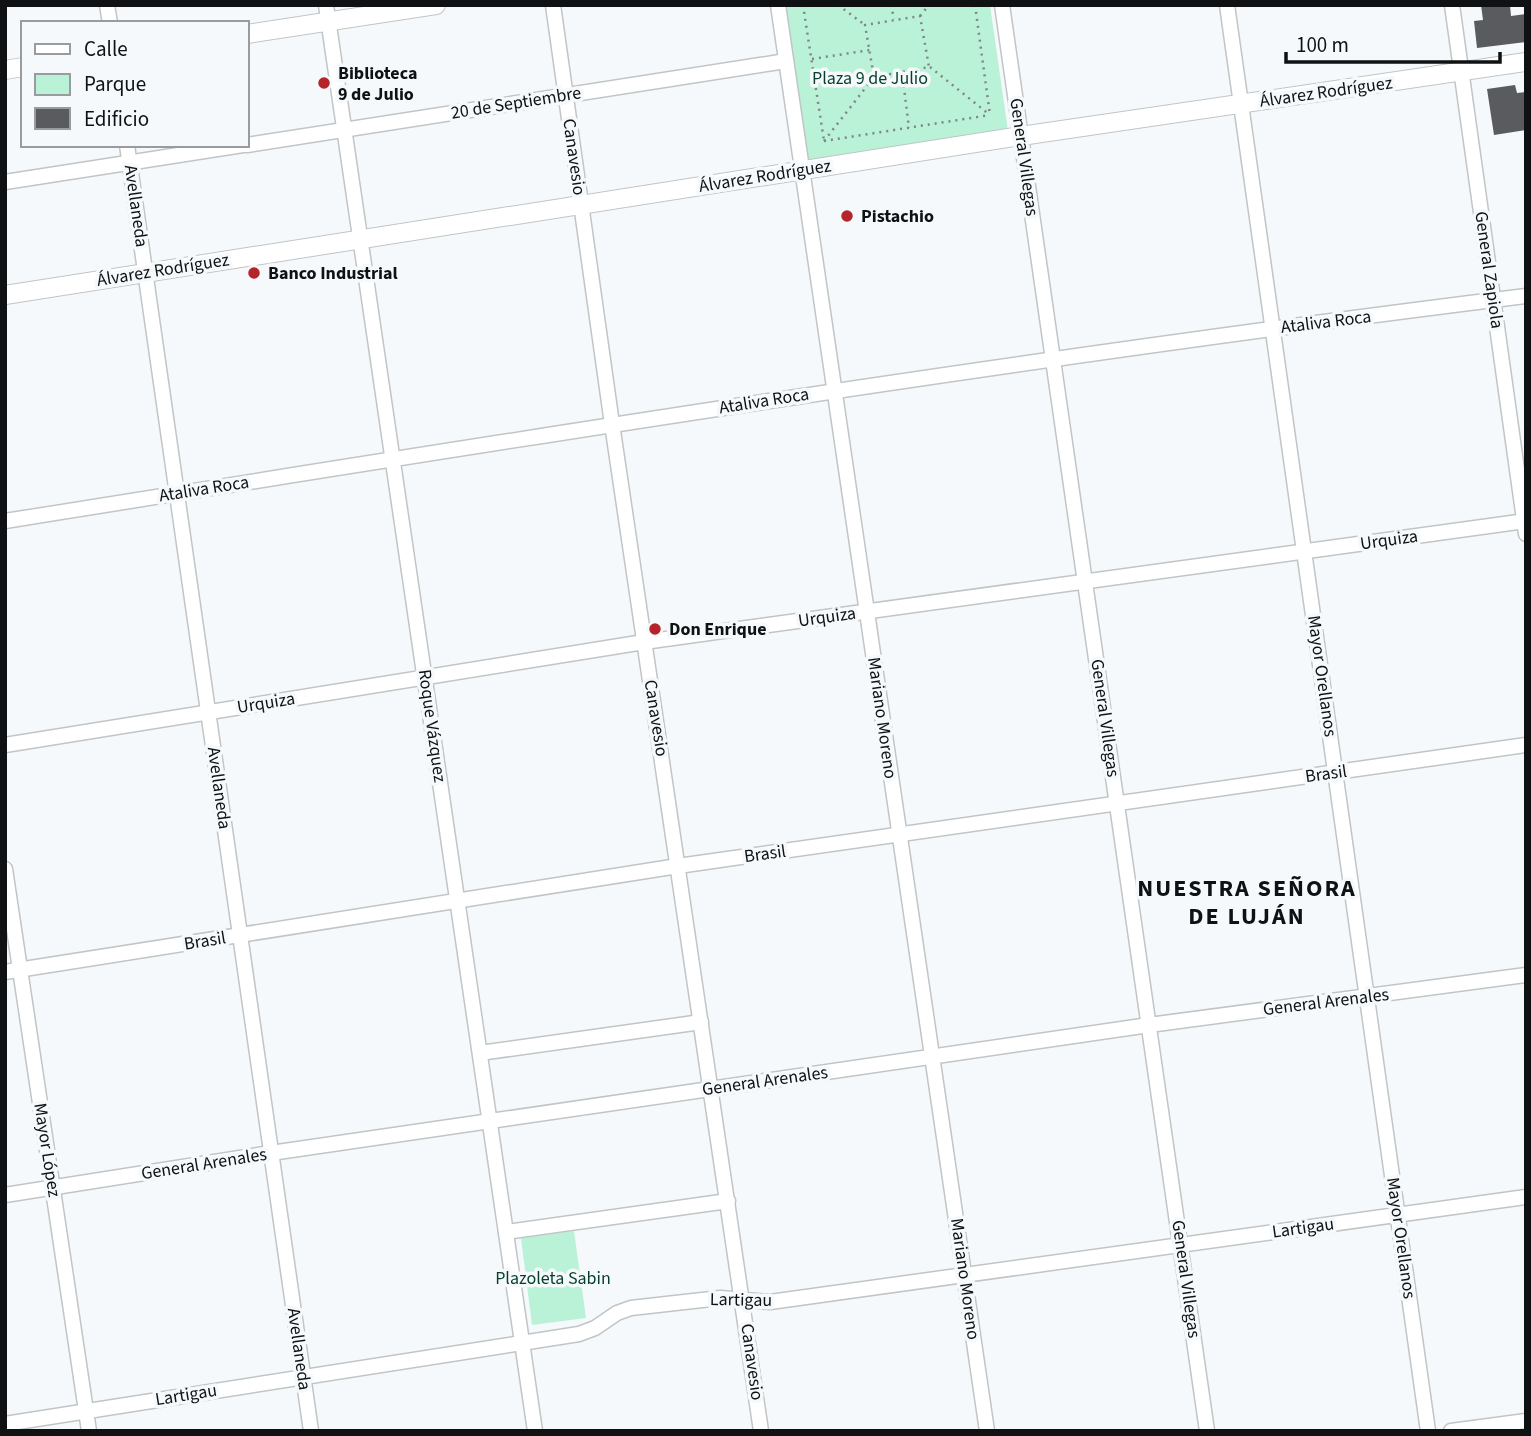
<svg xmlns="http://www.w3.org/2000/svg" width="1531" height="1436" font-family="'Source Sans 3',sans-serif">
<rect width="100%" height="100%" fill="#f5f9fb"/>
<g fill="#b9f2d6">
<polygon points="785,5 990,5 1008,131 808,162"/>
<polygon points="574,1231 586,1318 532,1325 521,1238"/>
</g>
<g fill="#595b5e">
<polygon points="1481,5 1510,5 1511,16 1526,14 1526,42 1477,48 1474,21 1483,20"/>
<polygon points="1515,85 1517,93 1526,92 1526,130 1494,135 1487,89"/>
</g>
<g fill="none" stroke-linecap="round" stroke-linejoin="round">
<defs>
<g id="minor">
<polyline points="107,5 110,23"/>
<polyline points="326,5 535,1431"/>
<polyline points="553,5 612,424 761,1431"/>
<polyline points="778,5 987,1431"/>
<polyline points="1002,5 1207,1431"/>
<polyline points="1227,5 1428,1431"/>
<polyline points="1452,5 1526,534"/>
<polyline points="127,145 311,1431"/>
<polyline points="247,145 786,61"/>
<polyline points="5,182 243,145"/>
<path d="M5,521c506,-81 1012,-162 1521,-225"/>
<polyline points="5,745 644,642 1526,521"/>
<polyline points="5,869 89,1431"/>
<polyline points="5,972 678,866 1526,745"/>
<polyline points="480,1053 701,1022"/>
<polyline points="5,1195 271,1153 1149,1025 1526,975"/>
<polyline points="506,1232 728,1201"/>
<polyline points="5,1424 579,1334 595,1328 617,1313 631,1308 720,1298 770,1302 1526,1197"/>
<polyline points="1451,1431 1526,1421"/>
</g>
<g id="major">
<polyline points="247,34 436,5"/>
<polyline points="5,70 23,67"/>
<polyline points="5,295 1021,136 1526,62"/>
</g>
</defs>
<use href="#minor" stroke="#c1c5c6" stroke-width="17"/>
<use href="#major" stroke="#c1c5c6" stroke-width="20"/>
<g stroke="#828486" stroke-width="2.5" stroke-dasharray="2 5" stroke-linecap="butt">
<polyline points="803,5 824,141"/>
<polyline points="838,5 865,25"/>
<polyline points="891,5 894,19"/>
<polyline points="975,5 990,115"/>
<polyline points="920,16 929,5"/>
<polyline points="812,59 870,50"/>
<polyline points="930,67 990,115"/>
<polyline points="902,72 909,128"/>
<polyline points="824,141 874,77 865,25 920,16 929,67 874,77"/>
<polyline points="824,141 990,115"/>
</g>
<use href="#minor" stroke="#fff" stroke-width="14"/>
<use href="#major" stroke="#fff" stroke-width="18"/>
</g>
<g fill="#b5242a" stroke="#f5f9fb" stroke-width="2.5">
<circle cx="324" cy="83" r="7"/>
<circle cx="847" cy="216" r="7"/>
<circle cx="254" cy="273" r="7"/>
<circle cx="655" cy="629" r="7"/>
</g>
<g text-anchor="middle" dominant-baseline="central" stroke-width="7" stroke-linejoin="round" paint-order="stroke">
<g font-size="18" font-weight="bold" fill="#101112" stroke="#f5f9fb" text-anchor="start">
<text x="338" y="73">Biblioteca<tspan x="338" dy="21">9 de Julio</tspan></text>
<text x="861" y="216">Pistachio</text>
<text x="268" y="273">Banco Industrial</text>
<text x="669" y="629">Don Enrique</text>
</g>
<g font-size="18" fill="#053f2b" stroke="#f5f9fb">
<text x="870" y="78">Plaza 9 de Julio</text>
<text x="553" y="1278">Plazoleta Sabin</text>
</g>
<g font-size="18" fill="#101112" stroke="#f5f9fb">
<text transform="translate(1326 92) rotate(-8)">Álvarez Rodríguez</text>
<text transform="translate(516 103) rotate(-9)">20 de Septiembre</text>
<text transform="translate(574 157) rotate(82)">Canavesio</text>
<text transform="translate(1024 157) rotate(82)">General Villegas</text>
<text transform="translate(765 176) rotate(-9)">Álvarez Rodríguez</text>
<text transform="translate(136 206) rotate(82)">Avellaneda</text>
<text transform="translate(163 270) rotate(-9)">Álvarez Rodríguez</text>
<text transform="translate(1489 270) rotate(82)">General Zapiola</text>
<text transform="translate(1326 322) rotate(-7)">Ataliva Roca</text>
<text transform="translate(764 401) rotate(-9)">Ataliva Roca</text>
<text transform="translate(204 489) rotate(-9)">Ataliva Roca</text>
<text transform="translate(1389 540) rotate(-8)">Urquiza</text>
<text transform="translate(827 617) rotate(-8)">Urquiza</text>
<text transform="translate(1322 676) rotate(82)">Mayor Orellanos</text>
<text transform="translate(266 703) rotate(-9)">Urquiza</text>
<text transform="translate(656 718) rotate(81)">Canavesio</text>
<text transform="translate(882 718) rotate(82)">Mariano Moreno</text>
<text transform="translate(1105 718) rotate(82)">General Villegas</text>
<text transform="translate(432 726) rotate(82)">Roque Vázquez</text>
<text transform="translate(1326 774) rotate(-8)">Brasil</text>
<text transform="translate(219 788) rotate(82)">Avellaneda</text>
<text transform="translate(765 854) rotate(-8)">Brasil</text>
<text transform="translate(205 941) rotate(-9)">Brasil</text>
<text transform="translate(1326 1002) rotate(-7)">General Arenales</text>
<text transform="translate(765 1081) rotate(-8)">General Arenales</text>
<text transform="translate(47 1150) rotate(81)">Mayor López</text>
<text transform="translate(204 1164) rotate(-9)">General Arenales</text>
<text transform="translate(1303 1228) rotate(-8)">Lartigau</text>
<text transform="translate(1401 1238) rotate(82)">Mayor Orellanos</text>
<text transform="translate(965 1279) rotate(82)">Mariano Moreno</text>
<text transform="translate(1186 1279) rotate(82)">General Villegas</text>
<text transform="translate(741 1300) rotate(1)">Lartigau</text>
<text transform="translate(299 1349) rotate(82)">Avellaneda</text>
<text transform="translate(752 1362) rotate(82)">Canavesio</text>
<text transform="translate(186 1395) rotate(-9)">Lartigau</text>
</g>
<g font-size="24" font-weight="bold" letter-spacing="2" fill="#101112" stroke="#f5f9fb">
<text x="1247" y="888">NUESTRA SEÑORA<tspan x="1247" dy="28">DE LUJÁN</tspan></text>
</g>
</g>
<rect width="1531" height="1436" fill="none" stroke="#101112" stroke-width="14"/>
<rect x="21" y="21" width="228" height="126" fill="#f5f9fb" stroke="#999c9e" stroke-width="2"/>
<rect x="35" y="44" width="35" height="10" fill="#ffffff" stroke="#999c9e" stroke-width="2"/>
<text x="84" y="56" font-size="21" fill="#101112">Calle</text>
<rect x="35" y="74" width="35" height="21" fill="#b9f2d6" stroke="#999c9e" stroke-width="2"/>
<text x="84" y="91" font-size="21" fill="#101112">Parque</text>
<rect x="35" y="108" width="35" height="21" fill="#595b5e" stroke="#999c9e" stroke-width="2"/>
<text x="84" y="126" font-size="21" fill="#101112">Edificio</text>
<path d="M1286 52v10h214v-10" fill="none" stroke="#101112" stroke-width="3.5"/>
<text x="1296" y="52" font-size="21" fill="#101112" stroke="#f5f9fb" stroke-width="5" paint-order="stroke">100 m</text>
</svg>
